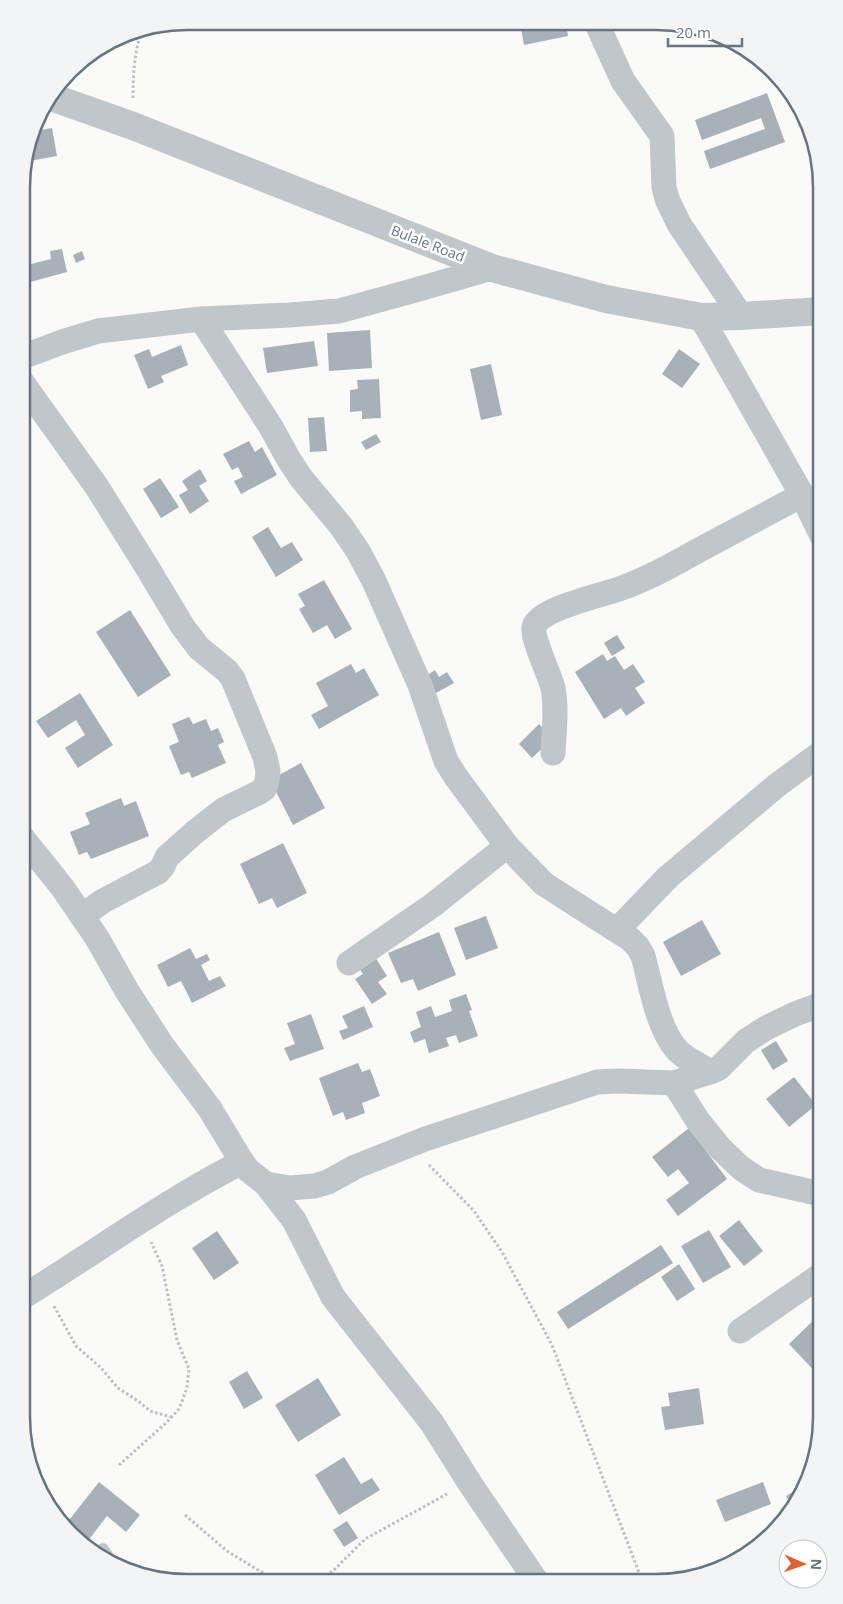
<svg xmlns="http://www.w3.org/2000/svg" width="843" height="1604" font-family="'Open Sans',sans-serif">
<rect width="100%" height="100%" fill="#fafaf8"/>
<g fill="#a8b1b7">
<polygon points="520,23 566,24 568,36 524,45"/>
<polygon points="767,93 785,142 710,169 704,151 765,129 761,118 702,140 695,120"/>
<polygon points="52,128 57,156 24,162 33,131"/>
<polygon points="62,249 67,272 23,284 23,266 51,259 50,251"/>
<polygon points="82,251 85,259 76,263 73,255"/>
<polygon points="370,330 372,368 329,371 327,333"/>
<polygon points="314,341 318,366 267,373 263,348"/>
<polygon points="181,345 188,365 161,376 164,382 148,389 134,355 149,349 152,357"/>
<polygon points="679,349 700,364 682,388 662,374"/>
<polygon points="491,364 502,415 481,420 470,369"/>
<polygon points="379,379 381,418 362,419 362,411 350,412 350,390 358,389 357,380"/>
<polygon points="324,417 327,451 310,452 308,418"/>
<polygon points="376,434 381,442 366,450 361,442"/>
<polygon points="249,441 255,452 262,447 277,475 241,494 234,481 243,477 238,467 232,470 223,454"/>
<polygon points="200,469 207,481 199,486 209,501 190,514 179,495 188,490 182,481"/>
<polygon points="160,478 179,507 161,518 143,489"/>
<polygon points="268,527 281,548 292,542 303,560 276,577 252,537"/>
<polygon points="324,580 352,629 335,639 327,625 313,633 299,609 305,606 298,594"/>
<polygon points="130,610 171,675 138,697 96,632"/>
<polygon points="617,635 625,648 612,656 604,643"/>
<polygon points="603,654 607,661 615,656 624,670 633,664 645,682 635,688 645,703 626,716 621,708 604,719 575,672"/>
<polygon points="351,664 356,673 364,668 379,695 319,729 311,715 328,706 316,683"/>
<polygon points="435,670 439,677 447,672 454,683 436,693 426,676"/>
<polygon points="80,693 113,745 78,768 65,748 85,735 76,720 48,738 36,721"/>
<polygon points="189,717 193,724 206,719 211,731 218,728 224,742 218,745 226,763 192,778 189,772 181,775 169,746 179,742 172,724"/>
<polygon points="539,724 553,738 532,758 519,744"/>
<polygon points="301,763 325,808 293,825 270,780"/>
<polygon points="121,798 124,806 136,801 149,836 91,859 87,852 79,855 70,832 90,824 85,813"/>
<polygon points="283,843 307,893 277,908 272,898 259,904 240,864"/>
<polygon points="486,916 498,948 466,960 454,928"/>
<polygon points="702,920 721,954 681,976 663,942"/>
<polygon points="439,932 456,975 418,991 413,979 401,983 388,953"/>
<polygon points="190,948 196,959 207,954 210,960 201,965 209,981 220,976 226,986 192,1003 181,981 168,987 157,965"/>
<polygon points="375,957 387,976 378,982 387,994 372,1004 355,979 363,974 356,964"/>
<polygon points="466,994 472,1010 469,1011 478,1036 459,1043 456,1035 446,1038 449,1046 429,1053 425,1039 414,1043 410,1032 421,1027 416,1012 431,1006 435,1017 452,1011 449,1000"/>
<polygon points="364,1006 373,1027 343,1040 339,1031 348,1028 342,1016"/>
<polygon points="311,1014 324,1049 290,1061 284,1048 295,1044 287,1023"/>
<polygon points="776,1041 788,1061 773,1070 761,1050"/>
<polygon points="358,1063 362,1072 370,1069 380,1096 362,1103 365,1113 346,1120 343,1112 333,1116 319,1078"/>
<polygon points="794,1077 816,1105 789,1127 766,1099"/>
<polygon points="689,1128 727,1179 678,1216 666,1200 689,1183 678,1169 668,1177 652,1157"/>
<polygon points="739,1220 763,1251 744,1266 719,1236"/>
<polygon points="709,1230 731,1267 703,1283 681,1246"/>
<polygon points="217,1231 239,1263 214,1280 192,1248"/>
<polygon points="661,1245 673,1263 568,1329 557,1312"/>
<polygon points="679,1264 695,1289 677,1301 661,1277"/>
<polygon points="821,1313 821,1378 789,1344"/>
<polygon points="247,1371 263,1398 244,1409 229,1382"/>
<polygon points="318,1378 341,1415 298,1442 275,1405"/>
<polygon points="699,1388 704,1424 665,1430 661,1407 670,1406 668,1393"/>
<polygon points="344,1457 361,1484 372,1478 380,1490 339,1515 315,1475"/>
<polygon points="99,1482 140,1515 126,1532 107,1516 84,1546 78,1542 66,1524"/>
<polygon points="763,1482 771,1504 725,1522 716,1500"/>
<polygon points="807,1484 797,1501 793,1509 786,1496"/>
<polygon points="347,1521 358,1538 344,1547 333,1530"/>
</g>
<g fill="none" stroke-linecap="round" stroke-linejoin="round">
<g stroke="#bcbfc2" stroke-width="3" stroke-dasharray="2.5 2.5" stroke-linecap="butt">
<path d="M133,98c0,-24 1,-45 9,-68"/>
<polyline points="429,1165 474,1211 502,1252 552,1345 643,1583"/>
<polyline points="54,1306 76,1346 100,1367 118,1388 138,1401 150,1411 171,1417"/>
<polyline points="119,1465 166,1423 179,1409 187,1388 189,1369 177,1340 162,1266 151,1242"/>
<polyline points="185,1515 227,1551 278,1582"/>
<polyline points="318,1582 334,1570 365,1539 447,1494"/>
</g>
<polyline stroke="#c1c6ca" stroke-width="12" points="103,1549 114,1566"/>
<g stroke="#c1c6ca" stroke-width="25">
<polyline points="597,24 623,81 662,136 664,187 667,199 679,224 741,316"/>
<polyline points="701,317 802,495 822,536"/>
<path d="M201,319l70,108 17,31 13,20 40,48 17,25 16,30 46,104 26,76 10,16 51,69 37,38 86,55 8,8 5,9c8,29 14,71 34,94 8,9 23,15 33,22"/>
<polyline points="22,357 62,342 98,331 201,319 290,315 339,311 412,291 492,268"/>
<polyline points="22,382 97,487 147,567 183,627 199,648 227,671 233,679 265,757 268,771 267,781 264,789 258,793 223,810 195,832 167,857 163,866 158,872 103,901 82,916"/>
<path d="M553,753c1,-21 4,-44 0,-65 -4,-15 -21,-49 -19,-61 4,-18 68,-32 85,-38 29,-10 55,-25 82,-40 34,-18 67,-36 101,-54"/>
<polyline points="22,837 62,887 97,938 127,991 162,1045 210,1109 242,1162 248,1170 266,1184 294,1220 333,1297 432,1423 471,1485 537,1582"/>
<polyline points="617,930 668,877 776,786 822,752"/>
<polyline points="349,963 433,905 507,846"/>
<polyline points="674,1083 698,1121 720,1148 741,1168 759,1180 821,1194"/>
<polyline points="266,1184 290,1188 314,1186 328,1182 355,1167 425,1139 597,1082 618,1081 674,1083 710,1072 719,1068 746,1041 766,1028 795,1014 822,1004"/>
<path d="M21,1298c74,-45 144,-97 221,-136"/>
<polyline points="740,1331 821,1275"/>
</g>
<polyline stroke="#c1c6ca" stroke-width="28" points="51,97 133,126 492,268 606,299 701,317 741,316 822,311"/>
</g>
<g text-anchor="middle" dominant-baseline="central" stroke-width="5" stroke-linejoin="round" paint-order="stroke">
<g font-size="14" fill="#667582" stroke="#fff">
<text transform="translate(428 243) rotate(21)">Bulale Road</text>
</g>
</g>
<path d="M0 0H843V1604H0ZM187 30H656A157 157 0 0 1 813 187V1417A157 157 0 0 1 656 1574H187A157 157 0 0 1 30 1417V187A157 157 0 0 1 187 30Z" fill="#f3f4f5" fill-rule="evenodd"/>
<path fill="none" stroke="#667582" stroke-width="2.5" d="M187 30H656A157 157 0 0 1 813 187V1417A157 157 0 0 1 656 1574H187A157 157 0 0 1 30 1417V187A157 157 0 0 1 187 30Z"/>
<g transform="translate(803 1564) rotate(92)"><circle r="24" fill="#ffffff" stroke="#c2c8cd"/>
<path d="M0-4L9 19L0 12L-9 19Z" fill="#de6134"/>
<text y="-8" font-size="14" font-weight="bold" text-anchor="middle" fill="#667582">N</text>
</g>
<path d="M668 38v8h74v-8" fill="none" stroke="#667582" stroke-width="2.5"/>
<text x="676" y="38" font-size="15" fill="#667582" stroke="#ffffff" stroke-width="4" paint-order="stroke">20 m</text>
</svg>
